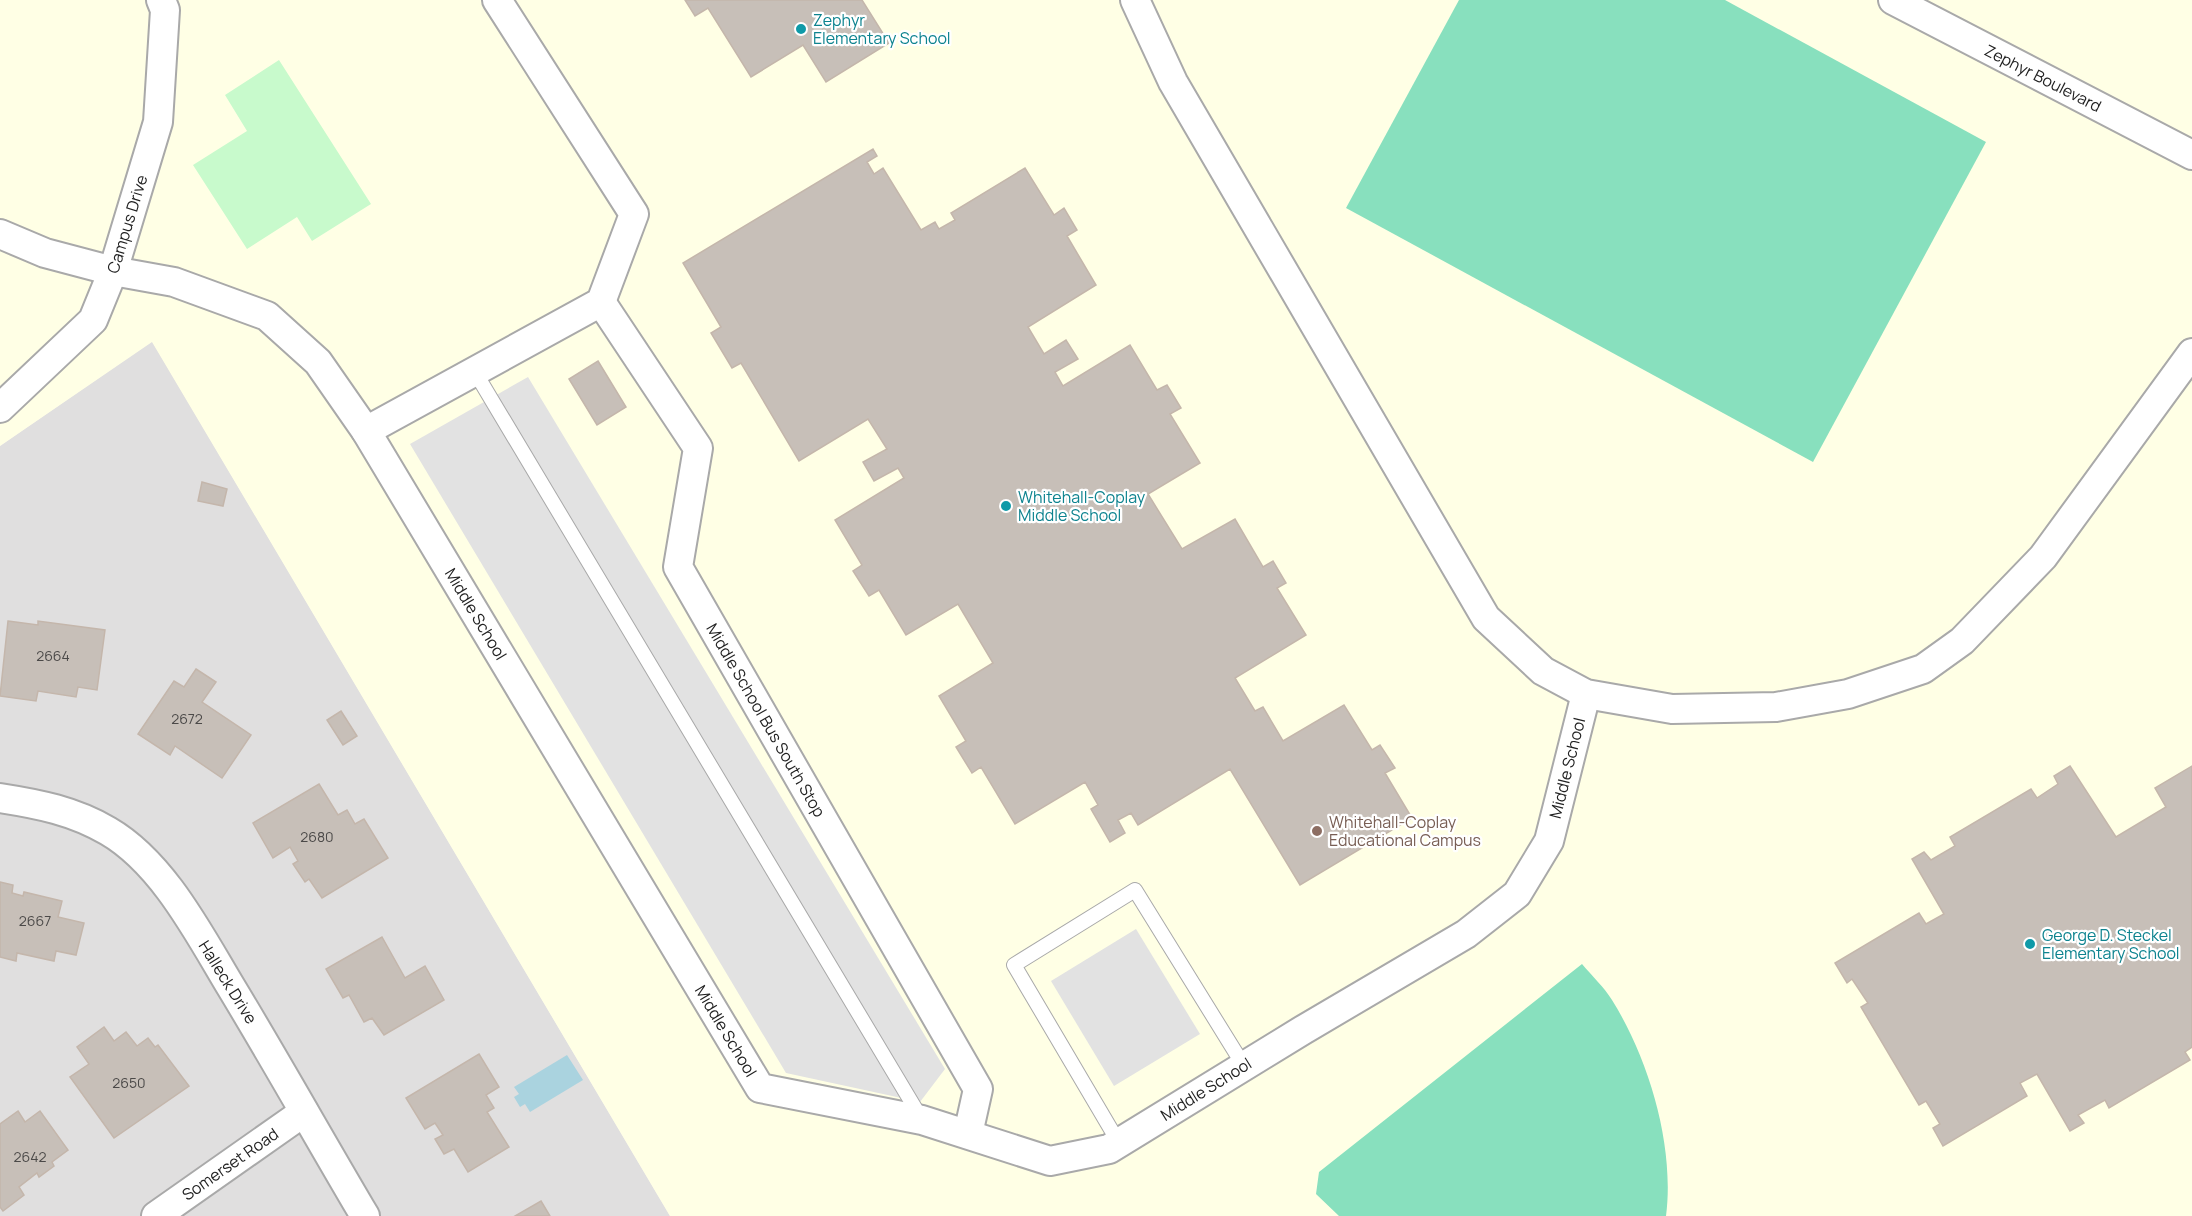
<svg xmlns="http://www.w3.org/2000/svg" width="2192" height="1216" font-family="Manrope,sans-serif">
<rect width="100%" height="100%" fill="#f2efe9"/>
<polygon fill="#e0dfdf" points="152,341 670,1216 0,1216 0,446"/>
<polygon fill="#ffffe5" points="0,0 2192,0 2192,1216 670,1216 152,342 0,446"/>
<polygon fill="#c8facc" points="279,60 371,204 312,241 297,217 247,249 193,165 247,131 225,95"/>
<g fill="#88e0be">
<polygon points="1459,0 1725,0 1986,142 1813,462 1346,208"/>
<path d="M1582,964c10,12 22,23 30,36 37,59 63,146 54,216h-327l-23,-22 3,-22z"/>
</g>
<g fill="#e2e2e2">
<polygon points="528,377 945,1069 920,1102 786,1073 410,444"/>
<polygon points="1136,929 1200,1034 1114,1086 1051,981"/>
</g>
<polygon fill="#aad3df" points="567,1055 583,1080 530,1112 525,1104 520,1107 514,1097 519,1094 514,1087"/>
<g fill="#c7bfb8" stroke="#c4b6ab" stroke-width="1.5">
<polygon points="685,0 862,0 889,43 826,82 803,45 751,77 708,8 695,16"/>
<polygon points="873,149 877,156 867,162 874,174 883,168 921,230 935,222 939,229 955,220 951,213 1025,168 1054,215 1064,208 1077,230 1067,236 1096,285 1028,327 1044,354 1066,340 1078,359 1055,372 1063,386 1130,345 1157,390 1167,385 1181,408 1170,414 1200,463 1148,494 1182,549 1235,519 1263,567 1273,561 1286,583 1277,588 1306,635 1235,678 1255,711 1263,707 1283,741 1344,705 1372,750 1380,745 1395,768 1385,773 1412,818 1300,885 1230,769 1138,825 1131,813 1118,820 1125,833 1110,842 1091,809 1098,805 1085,782 1015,824 981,767 972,773 956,747 966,741 939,696 993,663 958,604 906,635 879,590 869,596 853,571 862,565 835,520 904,478 898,468 874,481 863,462 887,449 868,419 799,461 741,363 732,368 711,333 721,327 683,263"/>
<polygon points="598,361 626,407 597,425 569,379"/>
<polygon points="202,482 227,489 223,506 198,501"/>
<polygon points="8,621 38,625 38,621 105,630 97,690 78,687 76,697 38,691 36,701 0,696"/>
<polygon points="196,669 216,682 202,702 251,735 222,778 175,746 170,755 138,734 174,681 184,687"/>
<polygon points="341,711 357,736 343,745 327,720"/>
<polygon points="2070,766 2116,837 2166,807 2155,788 2192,766 2192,1047 2185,1052 2190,1060 2109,1108 2105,1100 2078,1115 2084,1123 2070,1131 2037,1074 2020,1083 2027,1096 1943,1146 1933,1128 1940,1124 1926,1101 1919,1105 1861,1007 1868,1003 1852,979 1847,983 1835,963 1919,913 1926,924 1944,914 1912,859 1924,852 1931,860 1955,846 1950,837 2031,789 2037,798 2058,784 2054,776"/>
<polygon points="319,784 338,815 347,810 355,824 364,819 388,858 322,898 309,879 305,882 293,864 298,861 290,847 273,858 253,823"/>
<polygon points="0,882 13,885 12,893 23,896 24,892 62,901 58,917 84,923 76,955 56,951 54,961 17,953 16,961 0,957"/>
<polygon points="382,937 405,978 425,966 444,1000 384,1035 372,1018 364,1022 349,995 343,998 326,969"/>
<polygon points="104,1027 114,1041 126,1032 137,1046 148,1038 155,1047 158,1045 189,1086 114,1138 70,1077 89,1064 77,1047"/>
<polygon points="479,1054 499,1087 486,1095 494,1108 487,1112 509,1147 468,1172 454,1149 444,1154 435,1139 443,1135 435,1123 425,1129 406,1098"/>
<polygon points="18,1111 25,1122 40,1111 68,1150 52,1162 54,1166 39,1177 37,1173 19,1187 24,1195 3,1211 0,1207 0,1124"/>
<polygon points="541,1201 550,1216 515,1216"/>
</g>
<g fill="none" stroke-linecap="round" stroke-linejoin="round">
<defs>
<g id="lane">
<polyline points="475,372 921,1118"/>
<polyline points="1119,1143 1014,965 1135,890 1244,1066"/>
</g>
<g id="street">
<polyline points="1135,0 1173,82 1486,618 1543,671 1586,694 1672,709 1776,707 1848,694 1923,669 1962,641 2043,557 2192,353"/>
<polyline points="1893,0 2192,155"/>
<polyline points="0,234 45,253 113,271 174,282 267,316 318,362 366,431 760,1088 922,1120 1050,1161 1109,1149 1303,1030 1466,934 1517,894 1549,841 1586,694"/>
<polyline points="601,302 698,448 678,567 978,1089 968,1134"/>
<polyline points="0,408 93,320 113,271 158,122 165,10 161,0"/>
<polyline points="366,431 601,302 634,214 497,0"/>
<path d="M0,798c39,6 74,13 108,33 55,32 91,103 123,156 46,76 89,153 134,229"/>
<polyline points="156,1216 304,1112"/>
</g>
</defs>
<use href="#lane" stroke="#a9a9a9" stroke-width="16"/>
<use href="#street" stroke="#a9a9a9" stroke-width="32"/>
<use href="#lane" stroke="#fff" stroke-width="14"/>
<use href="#street" stroke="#fff" stroke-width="28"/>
</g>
<g fill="#0f9aa8" stroke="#fff" stroke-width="2">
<circle cx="801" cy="29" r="6"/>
<circle cx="1006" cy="506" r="6"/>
<circle cx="2030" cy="944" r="6"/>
</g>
<circle fill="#8d6e63" stroke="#fff" stroke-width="2" cx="1317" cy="831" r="6"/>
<g text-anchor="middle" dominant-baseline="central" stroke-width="4.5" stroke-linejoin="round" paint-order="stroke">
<g font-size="14" fill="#4b4948">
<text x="53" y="655">2664</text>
<text x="187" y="718">2672</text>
<text x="317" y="836">2680</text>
<text x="35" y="920">2667</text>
<text x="129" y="1082">2650</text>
<text x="30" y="1156">2642</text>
</g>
<g font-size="16" fill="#0d838f" stroke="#fff" text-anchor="start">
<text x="813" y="20">Zephyr<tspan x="813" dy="18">Elementary School</tspan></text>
<text x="1018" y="497">Whitehall-Coplay<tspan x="1018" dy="18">Middle School</tspan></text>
<text x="2042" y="935">George D. Steckel<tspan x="2042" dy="18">Elementary School</tspan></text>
</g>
<g font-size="16" fill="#222" stroke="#fff">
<text transform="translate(2043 78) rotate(27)">Zephyr Boulevard</text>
<text transform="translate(127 224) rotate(-73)">Campus Drive</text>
<text transform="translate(476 614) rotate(59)">Middle School</text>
<text transform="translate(766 720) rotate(60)">Middle School Bus South Stop</text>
<text transform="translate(1567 768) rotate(-76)">Middle School</text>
<text transform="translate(228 982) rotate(58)">Halleck Drive</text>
<text transform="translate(726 1031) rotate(59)">Middle School</text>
<text transform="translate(1206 1089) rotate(-32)">Middle School</text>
<text transform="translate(230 1164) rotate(-35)">Somerset Road</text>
</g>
<g font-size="16" fill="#785e54" stroke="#fff" text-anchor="start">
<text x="1329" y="822">Whitehall-Coplay<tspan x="1329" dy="18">Educational Campus</tspan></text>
</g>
</g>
</svg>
